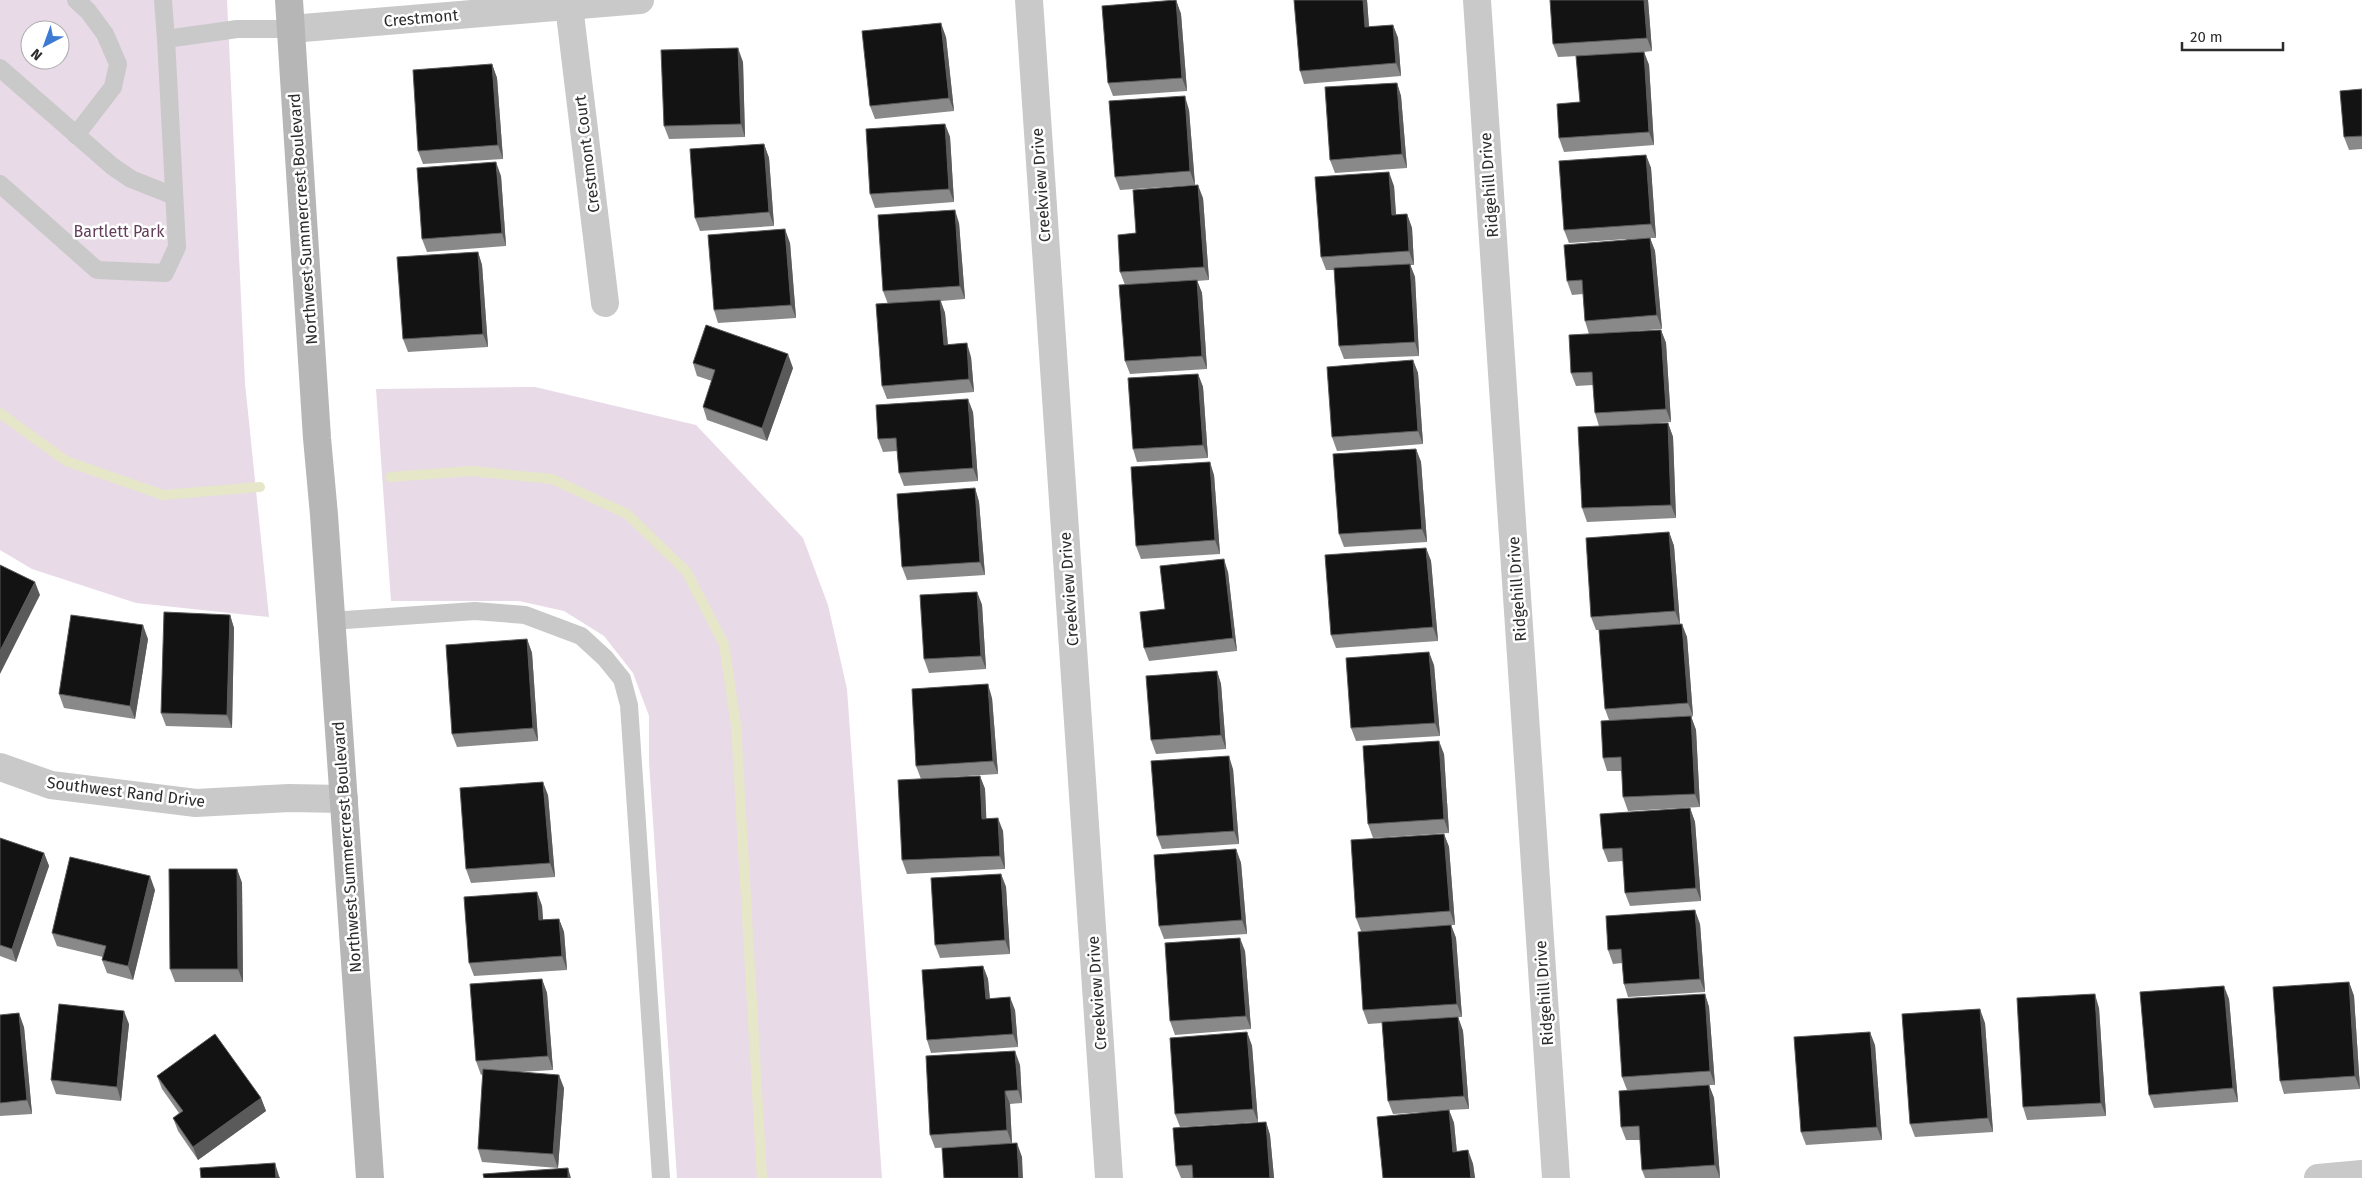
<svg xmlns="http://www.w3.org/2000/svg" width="2362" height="1178" font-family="'Fira Sans',sans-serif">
<rect width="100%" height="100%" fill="#fff"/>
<g fill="#e8dae7" fill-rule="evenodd">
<path d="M0,0h227l18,383 24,234 -133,-14 -104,-34 -32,-19zM30,30h30v30h-30z"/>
<polygon points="535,387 696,425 803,538 828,605 847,689 882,1178 677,1178 649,762 649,716 633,673 604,636 564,611 519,601 391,601 376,389"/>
</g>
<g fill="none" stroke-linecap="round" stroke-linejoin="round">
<g stroke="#e5e7c8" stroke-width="10">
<polyline points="0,413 66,461 163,495 260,487"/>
<polyline points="390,477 471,471 552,479 627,514 686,571 724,644 736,725 762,1178"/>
</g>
<g stroke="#c9c9c9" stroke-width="18">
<polyline points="76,0 88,11 105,34 118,64 113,87 76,135"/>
<polyline points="163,0 166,39 237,29 291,29"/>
<polyline points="0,68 112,166 131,179 174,196"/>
<polyline points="0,184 97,270 165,273 177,247 166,39"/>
<polyline points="331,621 475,611 525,615 581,636 605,658 622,679 629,705 661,1178"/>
</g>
<g stroke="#c9c9c9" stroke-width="28">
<polyline points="1029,0 1109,1178"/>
<polyline points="1477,0 1556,1178"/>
<polyline points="569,6 605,303"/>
<polyline points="291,29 640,0"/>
<polyline points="0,767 51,785 196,803 289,798 344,799"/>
<polyline points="2318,1178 2362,1174"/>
</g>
<polyline stroke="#b6b6b6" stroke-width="28" points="289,0 317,438 324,515 370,1178"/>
</g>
<g fill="#898989">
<polygon points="1176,0 1181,14 1187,91 1113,96 1108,83"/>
<polygon points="1294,0 1367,0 1369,27 1393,25 1398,38 1401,76 1304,84 1300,71"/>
<polygon points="1648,0 1652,51 1644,52 1649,65 1654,145 1564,152 1559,138 1580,102 1578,56 1558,57 1553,44"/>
<polygon points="946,37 954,111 875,119 870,106"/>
<polygon points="743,62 745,137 669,139 664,126"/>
<polygon points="492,64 497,78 503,159 423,164 418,151"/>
<polygon points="1397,83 1401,96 1407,168 1335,173 1330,160"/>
<polygon points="2362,89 2362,149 2349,150 2344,137"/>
<polygon points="1189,110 1195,185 1120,190 1115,177"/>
<polygon points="945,124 950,137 954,202 875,208 870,194"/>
<polygon points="764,144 769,158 774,226 700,231 695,218"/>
<polygon points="1646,155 1651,168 1656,238 1650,238 1655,251 1662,329 1596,334 1661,330 1666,343 1671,422 1619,426 1668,423 1673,437 1676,518 1587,522 1582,508 1599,426 1595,413 1593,385 1576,386 1571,373 1589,334 1585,321 1583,294 1572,295 1567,281 1627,239 1569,243 1564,230"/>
<polygon points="501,176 506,246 427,252 422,239"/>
<polygon points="1394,186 1396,215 1407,214 1412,228 1414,265 1410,265 1415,277 1419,356 1344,359 1339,346 1335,270 1326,270 1321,257"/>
<polygon points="1203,198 1209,280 1197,281 1202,293 1207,369 1130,374 1125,361 1125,285 1120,272 1136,233"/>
<polygon points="959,223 965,299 941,301 945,313 948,345 971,357 974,392 887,399 882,386 888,304 883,291"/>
<polygon points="790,243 796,318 718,323 714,310"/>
<polygon points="478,252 482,265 488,347 408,352 403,339"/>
<polygon points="1413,360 1418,373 1423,444 1337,451 1332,437"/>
<polygon points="693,363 793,368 767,441 707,420 703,407 712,381 697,376"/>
<polygon points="1198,374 1203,387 1208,458 1137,462 1133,449"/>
<polygon points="973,412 978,481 904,486 899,473 897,451 883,452 878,439"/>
<polygon points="1416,449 1421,462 1427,542 1344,547 1339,534"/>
<polygon points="1214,475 1220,554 1141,559 1136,546"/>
<polygon points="975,488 979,502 985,575 907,580 902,567"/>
<polygon points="1669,532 1674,546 1680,624 1687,637 1693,716 1691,717 1696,730 1700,807 1628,811 1623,797 1622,771 1607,771 1603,758 1609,720 1605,709 1599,630 1596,630 1591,617"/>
<polygon points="1426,548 1431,561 1438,641 1336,648 1331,635"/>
<polygon points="1228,572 1237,651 1149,661 1144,648 1165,609"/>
<polygon points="977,592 982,605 986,669 929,673 924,659"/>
<polygon points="230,615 234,628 232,728 166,726 161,713"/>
<polygon points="148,639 135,719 64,708 59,694"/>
<polygon points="527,639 532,653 538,741 457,747 452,734"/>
<polygon points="1434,665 1440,736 1356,741 1351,728"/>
<polygon points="1217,671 1221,684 1226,749 1156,754 1151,740"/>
<polygon points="992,698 998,774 936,778 980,776 985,789 986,818 1003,831 1005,869 907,874 902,860 921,779 916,766"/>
<polygon points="1444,754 1449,833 1373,838 1368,824"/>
<polygon points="1233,769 1239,844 1162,849 1157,836"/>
<polygon points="548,795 555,877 471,883 466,869"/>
<polygon points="1690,808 1695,822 1701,901 1630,906 1625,893 1623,861 1608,862 1603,849"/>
<polygon points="1444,834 1449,847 1455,925 1451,925 1456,938 1462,1017 1458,1017 1463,1031 1469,1109 1449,1110 1454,1123 1457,1152 1468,1150 1473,1164 1475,1178 1425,1112 1393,1114 1388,1101 1382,1023 1368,1024 1363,1010 1361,931 1356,918"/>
<polygon points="0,838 44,853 49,866 16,962 0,956"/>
<polygon points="1236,849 1241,863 1247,934 1164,939 1159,926"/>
<polygon points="237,869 242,883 243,982 175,982 170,969"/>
<polygon points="1001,874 1006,887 1010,954 940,958 935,945"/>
<polygon points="155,890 133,980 107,973 102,960 103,957 57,946 52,933"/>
<polygon points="537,892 542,906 543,920 559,919 564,932 567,970 474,976 469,963"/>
<polygon points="1700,924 1705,992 1628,997 1624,984 1622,963 1613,964 1608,950"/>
<polygon points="1245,951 1251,1029 1175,1035 1170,1021"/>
<polygon points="983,966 988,979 990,999 1015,1010 1018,1047 931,1053 927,1040"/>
<polygon points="542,979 547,993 553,1070 520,1072 564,1088 558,1168 482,1162 478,1149 483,1074 481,1075 476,1061"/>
<polygon points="2349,982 2354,996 2360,1089 2284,1094 2280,1081"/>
<polygon points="1705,994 1709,1007 1715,1085 1709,1085 1714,1098 1720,1178 1645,1178 1642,1170 1640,1140 1626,1140 1621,1127 1627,1090 1622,1077"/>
<polygon points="2229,999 2238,1102 2154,1108 2149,1095"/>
<polygon points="2099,1008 2106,1116 2027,1120 2023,1107"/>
<polygon points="0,1015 24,1027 32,1114 0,1116"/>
<polygon points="1985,1023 1993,1132 1915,1137 1910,1124"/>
<polygon points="129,1024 121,1101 56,1094 51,1080"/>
<polygon points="1247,1032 1252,1046 1258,1122 1180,1127 1175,1114"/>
<polygon points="1875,1045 1882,1140 1806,1145 1801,1132"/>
<polygon points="1020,1065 1022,1103 1010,1104 1012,1144 1022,1157 979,1146 935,1148 930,1135"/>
<polygon points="157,1076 261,1098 266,1111 198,1160 178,1131 173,1118 179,1113 162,1089"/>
<polygon points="1266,1122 1270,1135 1274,1178 1181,1178 1176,1166"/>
</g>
<g fill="#5a5a5a">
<polygon points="1176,0 1181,14 1187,91 1182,78"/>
<polygon points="1363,0 1367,0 1370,40 1365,27"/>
<polygon points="1644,0 1648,0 1652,51 1647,38"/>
<polygon points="941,23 946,37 954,111 949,98"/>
<polygon points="1393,25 1398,38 1401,76 1396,63"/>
<polygon points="738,48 743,62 745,137 741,124"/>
<polygon points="1644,52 1649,65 1654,145 1649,132"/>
<polygon points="492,64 497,78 503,159 498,145"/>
<polygon points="1397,83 1401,96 1407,168 1402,154"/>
<polygon points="1185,96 1189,110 1195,185 1190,171"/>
<polygon points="945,124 950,137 954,202 949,189"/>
<polygon points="764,144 769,158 774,226 769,212"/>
<polygon points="1646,155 1651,168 1656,238 1651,224"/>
<polygon points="496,162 501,176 506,246 502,233"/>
<polygon points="1389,172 1394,186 1397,229 1392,215"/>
<polygon points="1198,185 1203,198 1209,280 1204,267"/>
<polygon points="955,210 959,223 965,299 960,286"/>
<polygon points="1407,214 1412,228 1414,265 1409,251"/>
<polygon points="785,229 790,243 796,318 791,305"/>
<polygon points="1650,238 1655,251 1662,329 1657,315"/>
<polygon points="478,252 482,265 488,347 483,334"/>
<polygon points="1410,264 1415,277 1419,356 1415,342"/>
<polygon points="1197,280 1202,293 1207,369 1202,356"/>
<polygon points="940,300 945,313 949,358 944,345"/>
<polygon points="1661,330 1666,343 1671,422 1666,409"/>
<polygon points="967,343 971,357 974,392 969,379"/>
<polygon points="788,354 793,368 767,441 762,428"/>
<polygon points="1413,360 1418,373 1423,444 1418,431"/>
<polygon points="1198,374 1203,387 1208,458 1203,445"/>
<polygon points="968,399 973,412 978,481 973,468"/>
<polygon points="1668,423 1673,437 1676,518 1671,505"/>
<polygon points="1416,449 1421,462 1427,542 1422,529"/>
<polygon points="1210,462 1214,475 1220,554 1215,540"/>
<polygon points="975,488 979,502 985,575 980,562"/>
<polygon points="1669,532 1674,546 1680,624 1675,611"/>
<polygon points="1426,548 1431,561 1438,641 1433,627"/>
<polygon points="1224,559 1228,572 1237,651 1233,638"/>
<polygon points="35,582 40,595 0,674 0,651"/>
<polygon points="977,592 982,605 986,669 981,656"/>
<polygon points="230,615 234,628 232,728 227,715"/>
<polygon points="1682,624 1687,637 1693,716 1688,703"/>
<polygon points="143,625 148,639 135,719 130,706"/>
<polygon points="527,639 532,653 538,741 533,728"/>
<polygon points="1429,652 1434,665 1440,736 1435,723"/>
<polygon points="1217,671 1221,684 1226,749 1221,735"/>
<polygon points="988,684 992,698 998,774 993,761"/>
<polygon points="1691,716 1696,730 1700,807 1695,794"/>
<polygon points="1439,741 1444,754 1449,833 1444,819"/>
<polygon points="1229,756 1233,769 1239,844 1234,831"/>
<polygon points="980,776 985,789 987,832 982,819"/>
<polygon points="543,782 548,795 555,877 550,863"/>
<polygon points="1690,808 1695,822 1701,901 1696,888"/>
<polygon points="998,818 1003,831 1005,869 1000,856"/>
<polygon points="1444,834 1449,847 1455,925 1450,911"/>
<polygon points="1236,849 1241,863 1247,934 1242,920"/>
<polygon points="44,853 49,866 16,962 12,949"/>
<polygon points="237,869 242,883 243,982 238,969"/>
<polygon points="1001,874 1006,887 1010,954 1005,940"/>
<polygon points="150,876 155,890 133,980 128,966"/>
<polygon points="537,892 542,906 544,933 539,920"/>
<polygon points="1695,910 1700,924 1705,992 1700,979"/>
<polygon points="559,919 564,932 567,970 562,956"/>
<polygon points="1451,925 1456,938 1462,1017 1457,1004"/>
<polygon points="1240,938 1245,951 1251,1029 1246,1016"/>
<polygon points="983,966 988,979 991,1012 986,999"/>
<polygon points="542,979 547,993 553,1070 548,1056"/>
<polygon points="2349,982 2354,996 2360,1089 2355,1076"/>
<polygon points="2224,986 2229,999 2238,1102 2233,1088"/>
<polygon points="1705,994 1709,1007 1715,1085 1710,1071"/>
<polygon points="2095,994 2099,1008 2106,1116 2101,1103"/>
<polygon points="1010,997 1015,1010 1018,1047 1013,1034"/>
<polygon points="1980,1009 1985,1023 1993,1132 1988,1118"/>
<polygon points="124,1011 129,1024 121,1101 117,1087"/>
<polygon points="19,1013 24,1027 32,1114 27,1100"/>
<polygon points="1458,1017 1463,1031 1469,1109 1464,1096"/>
<polygon points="1247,1032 1252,1046 1258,1122 1253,1109"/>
<polygon points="1870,1032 1875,1045 1882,1140 1877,1127"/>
<polygon points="1015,1051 1020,1065 1022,1103 1018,1090"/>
<polygon points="559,1075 564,1088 558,1168 553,1154"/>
<polygon points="1709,1085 1714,1098 1720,1178 1715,1165"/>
<polygon points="1005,1091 1010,1104 1012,1144 1007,1130"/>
<polygon points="261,1098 266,1111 198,1160 193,1147"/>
<polygon points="1449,1110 1454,1123 1458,1165 1453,1152"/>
<polygon points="1266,1122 1270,1135 1274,1178 1270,1178"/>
<polygon points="1017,1143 1022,1157 1023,1178 1019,1178"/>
<polygon points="1468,1150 1473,1164 1475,1178 1471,1178"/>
<polygon points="275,1163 279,1176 280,1178 276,1178"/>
<polygon points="568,1168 571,1178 568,1178"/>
</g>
<g fill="#131313" stroke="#5a5a5a">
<polygon points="1176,0 1182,78 1108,83 1102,6"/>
<polygon points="1294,0 1363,0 1365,27 1393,25 1396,63 1300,71"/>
<polygon points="1550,0 1644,0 1647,38 1553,44"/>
<polygon points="941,23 949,98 870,106 862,31"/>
<polygon points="738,48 741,124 664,126 661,50"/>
<polygon points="1644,52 1649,132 1559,138 1557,104 1580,102 1576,56"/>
<polygon points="492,64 498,145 418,151 413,70"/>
<polygon points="1397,83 1402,154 1330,160 1325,87"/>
<polygon points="2362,89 2362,136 2344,137 2340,91"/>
<polygon points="1185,96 1190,171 1115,177 1109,101"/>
<polygon points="945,124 949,189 870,194 866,129"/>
<polygon points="764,144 769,212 695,218 690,149"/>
<polygon points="1646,155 1651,224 1564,230 1559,161"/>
<polygon points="496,162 502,233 422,239 417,168"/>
<polygon points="1389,172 1392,215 1407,214 1409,251 1321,257 1315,177"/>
<polygon points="1198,185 1204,267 1120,272 1118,235 1136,233 1133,190"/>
<polygon points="955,210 960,286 883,291 878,215"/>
<polygon points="785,229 791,305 714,310 708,235"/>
<polygon points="1650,238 1657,315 1585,321 1582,280 1567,281 1564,245"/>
<polygon points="478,252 483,334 403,339 397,257"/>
<polygon points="1410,264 1415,342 1339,346 1334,268"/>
<polygon points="1197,280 1202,356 1125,361 1119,285"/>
<polygon points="940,300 944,345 967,343 969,379 882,386 876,304"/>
<polygon points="706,325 788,354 762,428 703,407 715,370 693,363"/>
<polygon points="1661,330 1666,409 1595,413 1592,372 1571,373 1569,335"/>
<polygon points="1413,360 1418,431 1332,437 1327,367"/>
<polygon points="1198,374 1203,445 1133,449 1128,378"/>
<polygon points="968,399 973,468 899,473 896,438 878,439 876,405"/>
<polygon points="1668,423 1671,505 1582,508 1578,427"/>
<polygon points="1416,449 1422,529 1339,534 1333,454"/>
<polygon points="1210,462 1215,540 1136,546 1131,467"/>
<polygon points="975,488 980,562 902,567 897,494"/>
<polygon points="1669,532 1675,611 1591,617 1586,538"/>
<polygon points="1426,548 1433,627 1331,635 1325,555"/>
<polygon points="1224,559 1233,638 1144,648 1140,612 1165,609 1160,566"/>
<polygon points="0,565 35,582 0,651"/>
<polygon points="977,592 981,656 924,659 920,595"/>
<polygon points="164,612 230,615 227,715 161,713"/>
<polygon points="71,615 143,625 130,706 59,694"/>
<polygon points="1682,624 1688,703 1605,709 1599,630"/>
<polygon points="527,639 533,728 452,734 446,645"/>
<polygon points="1429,652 1435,723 1351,728 1346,658"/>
<polygon points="1217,671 1221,735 1151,740 1146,676"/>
<polygon points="988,684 993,761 916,766 912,689"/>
<polygon points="1691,716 1695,794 1623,797 1621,757 1603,758 1601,721"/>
<polygon points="1439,741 1444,819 1368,824 1363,746"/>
<polygon points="1229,756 1234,831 1157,836 1151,761"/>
<polygon points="980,776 982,819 998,818 1000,856 902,860 898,780"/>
<polygon points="543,782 550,863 466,869 460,788"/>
<polygon points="1690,808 1696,888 1625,893 1622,848 1603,849 1600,814"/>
<polygon points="1444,834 1450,911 1356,918 1351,840"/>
<polygon points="0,838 44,853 12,949 0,945"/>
<polygon points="1236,849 1242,920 1159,926 1154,855"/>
<polygon points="70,857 150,876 128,966 102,960 106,946 52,933"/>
<polygon points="169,869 237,869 238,969 170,969"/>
<polygon points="1001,874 1005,940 935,945 931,878"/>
<polygon points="537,892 539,920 559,919 562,956 469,963 464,897"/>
<polygon points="1695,910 1700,979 1624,984 1621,949 1608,950 1606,916"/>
<polygon points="1451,925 1457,1004 1363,1010 1358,932"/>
<polygon points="1240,938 1246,1016 1170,1021 1165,943"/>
<polygon points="983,966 986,999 1010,997 1013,1034 927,1040 922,970"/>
<polygon points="542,979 548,1056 476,1061 470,984"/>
<polygon points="2349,982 2355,1076 2280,1081 2273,987"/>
<polygon points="2224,986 2233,1088 2149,1095 2140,992"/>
<polygon points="1705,994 1710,1071 1622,1077 1617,999"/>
<polygon points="2095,994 2101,1103 2023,1107 2017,998"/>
<polygon points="59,1004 124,1011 117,1087 51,1080"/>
<polygon points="1980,1009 1988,1118 1910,1124 1902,1014"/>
<polygon points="19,1013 27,1100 0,1103 0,1015"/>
<polygon points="1458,1017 1464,1096 1388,1101 1382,1022"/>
<polygon points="1247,1032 1253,1109 1175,1114 1170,1038"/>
<polygon points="1870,1032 1877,1127 1801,1132 1794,1037"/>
<polygon points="215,1034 261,1098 193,1147 173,1118 183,1111 157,1076"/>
<polygon points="1015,1051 1018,1090 1005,1091 1007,1130 930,1135 926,1056"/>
<polygon points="483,1069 559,1075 553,1154 478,1149"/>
<polygon points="1709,1085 1715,1165 1642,1170 1639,1126 1621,1127 1619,1091"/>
<polygon points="1449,1110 1453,1152 1468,1150 1471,1178 1383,1178 1377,1117"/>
<polygon points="1266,1122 1270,1178 1193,1178 1192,1165 1176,1166 1173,1128"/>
<polygon points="1017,1143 1019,1178 944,1178 942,1148"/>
<polygon points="275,1163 276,1178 201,1178 200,1168"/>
<polygon points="568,1168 568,1178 484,1178 483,1174"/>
</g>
<g text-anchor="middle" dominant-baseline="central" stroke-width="5" stroke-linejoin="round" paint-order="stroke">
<g font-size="16" fill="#2c2c2c" stroke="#fff">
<text transform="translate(421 18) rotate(-5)">Crestmont</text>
<text transform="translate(587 154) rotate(-97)">Crestmont Court</text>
<text transform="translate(1041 185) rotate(-94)">Creekview Drive</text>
<text transform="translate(1489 185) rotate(-94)">Ridgehill Drive</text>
<text transform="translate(303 219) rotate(-94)">Northwest Summercrest Boulevard</text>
<text transform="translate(1069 589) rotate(-94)">Creekview Drive</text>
<text transform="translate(1517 589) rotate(-94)">Ridgehill Drive</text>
<text transform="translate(126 792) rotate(7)">Southwest Rand Drive</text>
<text transform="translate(347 847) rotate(-94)">Northwest Summercrest Boulevard</text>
<text transform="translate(1097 993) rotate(-94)">Creekview Drive</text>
<text transform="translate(1544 993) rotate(-94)">Ridgehill Drive</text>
</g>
<g font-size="16" fill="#633e5b" stroke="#fff">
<text x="119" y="231">Bartlett Park</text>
</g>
</g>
<g transform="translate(45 45) rotate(221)"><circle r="24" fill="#ffffff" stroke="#ababab"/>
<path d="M0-4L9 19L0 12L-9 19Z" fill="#3d7ad4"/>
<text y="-8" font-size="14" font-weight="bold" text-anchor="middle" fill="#2c2c2c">N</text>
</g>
<path d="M2182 42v8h101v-8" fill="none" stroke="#2c2c2c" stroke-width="2.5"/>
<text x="2190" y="42" font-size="15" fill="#2c2c2c" stroke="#ffffff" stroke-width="4" paint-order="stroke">20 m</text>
</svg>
